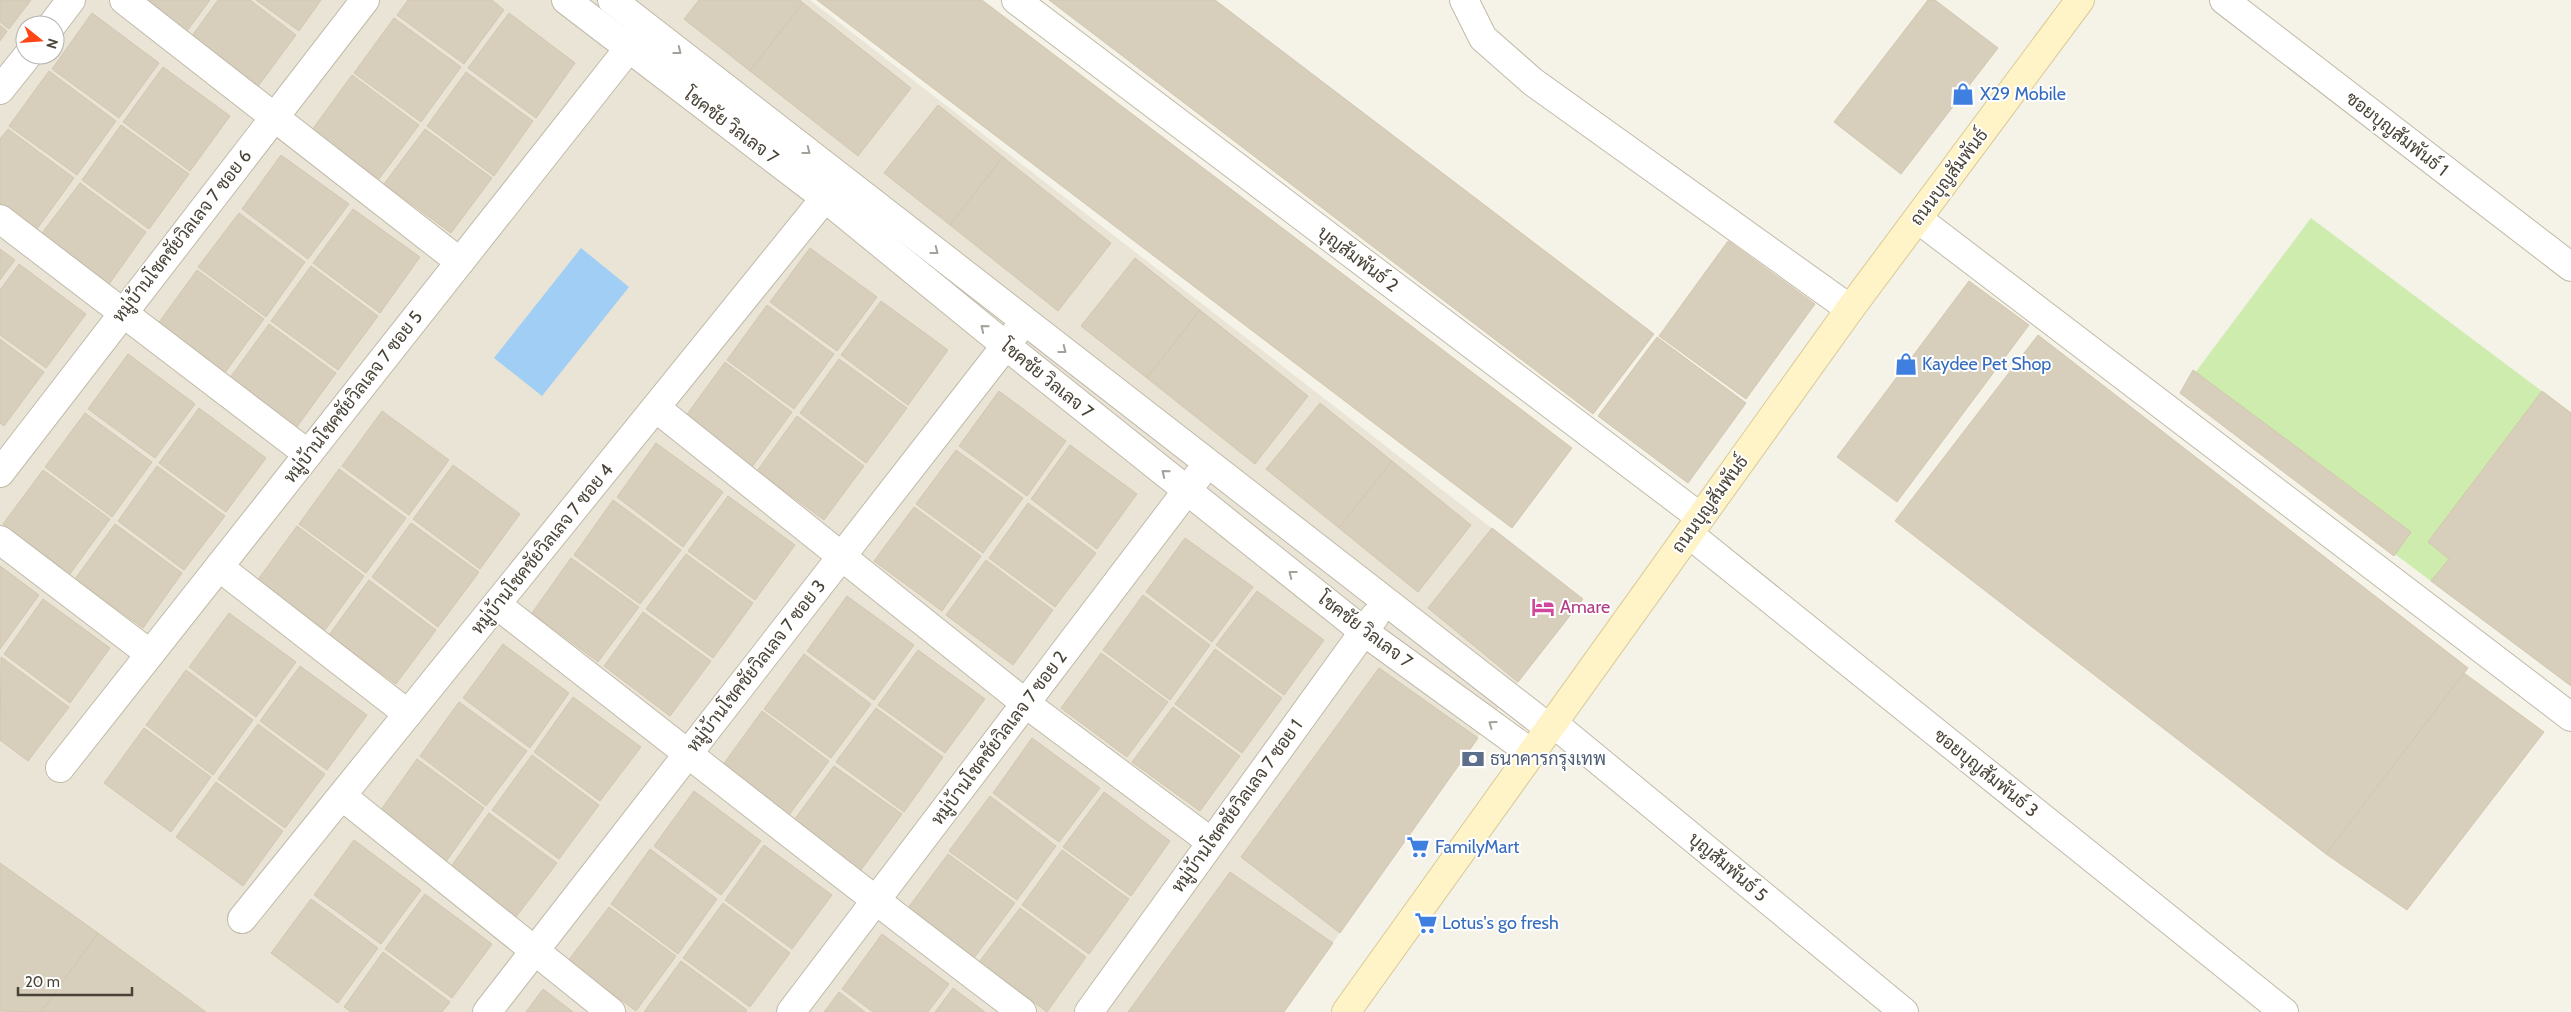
<svg xmlns="http://www.w3.org/2000/svg" width="2571" height="1012" font-family="Cabin,Sarabun,sans-serif">
<rect width="100%" height="100%" fill="#f5f2e8"/>
<path fill="#e9e4d5" fill-rule="evenodd" d="M0,0h810l773,599 -76,97 -223,316h-1284zM25,25h30v30h-30z"/>
<polygon fill="#cdecae" points="2311,218 2571,413 2571,686 2180,393"/>
<polygon fill="#a0cef5" points="581,248 629,287 542,396 494,358"/>
<g fill="#d7cebc" stroke="#d3c7af">
<polygon points="0,0 31,0 9,29 0,22"/>
<polygon points="137,0 210,0 184,35"/>
<polygon points="218,0 250,0 296,35 256,89 189,40"/>
<polygon points="256,0 321,0 299,31"/>
<polygon points="408,0 492,0 504,10 464,64 397,15"/>
<polygon points="699,0 800,0 803,3 750,71 684,19"/>
<polygon points="817,0 982,0 1572,448 1512,528"/>
<polygon points="1049,0 1215,0 1654,334 1593,414"/>
<polygon points="1928,0 1935,0 1998,48 1901,174 1834,122"/>
<polygon points="803,3 911,88 858,156 750,71"/>
<polygon points="92,13 159,63 119,118 52,69"/>
<polygon points="509,13 575,63 536,118 468,68"/>
<polygon points="394,18 461,67 421,122 354,73"/>
<polygon points="0,25 7,31 0,41"/>
<polygon points="163,67 230,116 190,171 123,122"/>
<polygon points="49,71 116,121 77,175 9,126"/>
<polygon points="466,72 533,121 494,176 427,126"/>
<polygon points="352,75 419,125 379,179 312,130"/>
<polygon points="938,105 1003,157 950,225 884,173"/>
<polygon points="121,125 189,174 149,229 82,180"/>
<polygon points="8,129 74,178 34,233 0,207 0,139"/>
<polygon points="425,129 492,178 451,233 384,184"/>
<polygon points="281,155 349,204 308,259 242,209"/>
<polygon points="1003,157 1111,243 1058,311 950,225"/>
<polygon points="80,183 146,232 107,287 39,237"/>
<polygon points="353,209 420,257 380,313 313,263"/>
<polygon points="239,213 305,262 266,317 198,267"/>
<polygon points="1728,241 1815,304 1746,399 1659,336"/>
<polygon points="810,248 877,297 837,351 770,302"/>
<polygon points="0,249 15,260 0,280"/>
<polygon points="1135,258 1200,310 1147,378 1081,326"/>
<polygon points="19,264 86,314 46,368 0,335 0,290"/>
<polygon points="311,266 378,316 338,370 271,321"/>
<polygon points="197,270 264,319 224,374 157,325"/>
<polygon points="1969,281 2029,325 1897,502 1837,457"/>
<polygon points="881,301 948,350 908,405 841,355"/>
<polygon points="767,305 834,354 794,409 727,360"/>
<polygon points="1200,310 1308,396 1255,464 1147,378"/>
<polygon points="269,324 336,373 296,428 229,379"/>
<polygon points="2038,335 2468,668 2326,854 1895,521"/>
<polygon points="1657,337 1746,403 1688,483 1598,416"/>
<polygon points="0,339 44,372 4,426 0,423"/>
<polygon points="128,354 195,404 155,458 88,409"/>
<polygon points="839,359 907,408 866,463 800,413"/>
<polygon points="725,362 792,412 752,467 685,417"/>
<polygon points="2193,370 2411,532 2394,556 2180,393"/>
<polygon points="999,391 1066,441 1027,496 959,446"/>
<polygon points="2542,391 2571,413 2571,686 2431,581 2449,559 2428,542"/>
<polygon points="1320,403 1392,461 1339,528 1266,469"/>
<polygon points="199,408 266,458 226,512 159,463"/>
<polygon points="382,411 449,460 409,515 342,466"/>
<polygon points="85,413 152,462 112,517 45,467"/>
<polygon points="797,416 864,466 824,520 757,471"/>
<polygon points="656,443 723,492 683,547 617,497"/>
<polygon points="1070,445 1137,494 1097,549 1031,499"/>
<polygon points="956,450 1023,498 983,553 916,504"/>
<polygon points="1392,461 1471,525 1418,592 1339,528"/>
<polygon points="453,465 520,514 480,569 413,519"/>
<polygon points="157,466 225,516 184,570 118,521"/>
<polygon points="339,469 406,518 366,573 299,524"/>
<polygon points="43,470 110,519 70,574 3,524"/>
<polygon points="728,496 795,545 755,600 688,551"/>
<polygon points="613,500 681,550 640,604 574,555"/>
<polygon points="1028,503 1096,553 1055,607 989,558"/>
<polygon points="914,507 981,556 942,611 874,561"/>
<polygon points="411,523 479,572 438,627 372,577"/>
<polygon points="115,524 182,573 143,628 75,579"/>
<polygon points="297,526 364,576 325,630 257,581"/>
<polygon points="1492,528 1583,599 1518,682 1428,608"/>
<polygon points="1185,538 1253,587 1212,642 1146,592"/>
<polygon points="686,554 753,603 713,658 646,609"/>
<polygon points="571,558 639,607 598,662 532,613"/>
<polygon points="986,560 1053,610 1013,665 946,615"/>
<polygon points="0,566 39,595 0,649"/>
<polygon points="369,580 436,630 396,684 329,635"/>
<polygon points="1257,591 1324,640 1284,695 1216,645"/>
<polygon points="1143,595 1210,645 1170,700 1103,650"/>
<polygon points="847,596 914,645 874,700 807,651"/>
<polygon points="43,599 110,648 70,703 4,654"/>
<polygon points="643,612 711,661 670,716 604,666"/>
<polygon points="229,613 296,662 256,717 189,667"/>
<polygon points="503,644 569,693 530,748 463,698"/>
<polygon points="1215,649 1282,698 1242,753 1175,704"/>
<polygon points="918,650 985,699 945,753 878,705"/>
<polygon points="1101,653 1168,702 1127,757 1061,708"/>
<polygon points="804,654 871,704 831,758 764,709"/>
<polygon points="1,657 69,707 28,761 0,740"/>
<polygon points="300,666 367,715 327,770 260,721"/>
<polygon points="1379,668 1478,738 1340,933 1241,857"/>
<polygon points="186,670 253,720 213,775 146,725"/>
<polygon points="2464,673 2544,732 2407,910 2326,854"/>
<polygon points="573,697 641,747 600,801 534,752"/>
<polygon points="459,702 527,751 486,806 420,756"/>
<polygon points="1173,707 1240,756 1200,811 1132,762"/>
<polygon points="876,708 943,757 904,812 836,762"/>
<polygon points="762,711 829,761 789,815 722,766"/>
<polygon points="258,724 325,774 285,828 218,779"/>
<polygon points="144,728 211,777 171,832 104,783"/>
<polygon points="1032,738 1100,788 1059,842 993,793"/>
<polygon points="532,755 599,805 559,859 492,810"/>
<polygon points="417,759 484,808 445,863 378,814"/>
<polygon points="834,766 902,814 861,870 794,820"/>
<polygon points="216,782 283,831 243,886 176,837"/>
<polygon points="694,791 761,841 721,895 654,846"/>
<polygon points="1104,792 1170,841 1131,896 1063,847"/>
<polygon points="990,796 1056,846 1017,900 949,851"/>
<polygon points="489,813 557,863 516,917 450,868"/>
<polygon points="354,840 421,890 381,944 314,895"/>
<polygon points="764,845 832,895 792,949 725,900"/>
<polygon points="650,849 717,899 678,954 611,904"/>
<polygon points="1062,850 1129,899 1089,954 1022,905"/>
<polygon points="948,854 1015,903 974,958 908,908"/>
<polygon points="0,863 98,933 41,1012 0,1011"/>
<polygon points="1230,872 1333,943 1284,1012 1128,1012"/>
<polygon points="425,894 492,944 452,998 385,949"/>
<polygon points="311,899 378,948 338,1003 271,953"/>
<polygon points="723,903 790,953 750,1007 683,958"/>
<polygon points="609,907 676,956 636,1011 568,961"/>
<polygon points="1020,908 1086,957 1047,1012 979,962"/>
<polygon points="98,933 206,1012 41,1012"/>
<polygon points="882,934 949,984 928,1012 873,1012 842,989"/>
<polygon points="383,952 450,1002 442,1012 351,1012 344,1007"/>
<polygon points="681,961 747,1010 746,1012 644,1012"/>
<polygon points="953,988 985,1012 935,1012"/>
<polygon points="543,989 573,1012 526,1012"/>
<polygon points="839,992 865,1012 824,1012"/>
</g>
<g fill="none" stroke-linecap="round" stroke-linejoin="round">
<defs>
<g id="street">
<polyline points="124,0 460,262"/>
<polyline points="566,0 825,198 1005,345 1363,631 1531,753"/>
<polyline points="612,0 1549,728"/>
<polyline points="1016,0 1700,517"/>
<polyline points="1464,0 1483,38 1533,82 1850,309"/>
<polyline points="2224,0 2571,267"/>
<polyline points="52,25 71,0"/>
<polyline points="0,90 28,55"/>
<polyline points="0,219 308,454"/>
<polyline points="1918,219 2571,717"/>
<polyline points="656,408 1025,703 1211,842"/>
<polyline points="0,473 365,0"/>
<polyline points="1689,534 2284,1012"/>
<polyline points="0,540 150,654"/>
<polyline points="219,567 408,714"/>
<path d="M497,605c175,135 348,274 525,407"/>
<polyline points="1553,723 1904,1012"/>
<polyline points="60,768 640,34"/>
<polyline points="342,796 611,1012"/>
<polyline points="242,919 837,183"/>
<polyline points="487,1012 1017,331"/>
<polyline points="791,1012 1198,476"/>
<polyline points="1089,1012 1375,616"/>
</g>
<polyline id="secondary" points="1346,1012 1850,309 2080,0"/>
</defs>
<use href="#street" stroke="#c1baa9" stroke-width="30"/>
<use href="#secondary" stroke="#d8c995" stroke-width="30"/>
<use href="#street" stroke="#fff" stroke-width="28"/>
<use href="#secondary" stroke="#fff4c8" stroke-width="28"/>
</g>
<defs><path id="oneway-chevron" d="M-2-3.5L2.5 0L-2 3.5" fill="none" stroke-width="1.6" stroke-linecap="round" stroke-linejoin="round" transform="scale(1.25)"/></defs>
<g stroke="#a4a09a">
<use href="#oneway-chevron" transform="translate(678 51) rotate(38)"/>
<use href="#oneway-chevron" transform="translate(807 151) rotate(38)"/>
<use href="#oneway-chevron" transform="translate(935 251) rotate(38)"/>
<use href="#oneway-chevron" transform="translate(984 328) rotate(-141)"/>
<use href="#oneway-chevron" transform="translate(1063 350) rotate(38)"/>
<use href="#oneway-chevron" transform="translate(1165 473) rotate(-141)"/>
<use href="#oneway-chevron" transform="translate(1292 574) rotate(-142)"/>
<use href="#oneway-chevron" transform="translate(1492 724) rotate(-144)"/>
</g>
<defs>
<symbol id="shop-bare" viewBox="-9 -9 18 18"><path d="M-5-2.5h2.3a2.7 3.5 0 0 1 5.4 0H5L5.5 6h-11ZM-1.5-2.5h3a1.5 2.3 0 0 0-3 0Z" fill="#3f7fe0" stroke="#fff" stroke-width="2.5" paint-order="stroke"/></symbol>
<symbol id="hotel-bare" viewBox="-9 -9 18 18"><path d="M-6-4.5h1.5V1H6V5H4.5V3h-9V5H-6ZM-4 0a1.8 1.8 0 1 1 3.6 0ZM.5 0V-2.5h3Q6-2.5 6 0Z" fill="#d1479c" stroke="#fff" stroke-width="2.5" paint-order="stroke"/></symbol>
<symbol id="bank-bare" viewBox="-9 -9 18 18"><path d="M-6-4H6V4H-6ZM0-2.3a2.3 2.3 0 1 0 0 4.6a2.3 2.3 0 1 0 0-4.6Z" fill="#5c6f8a" stroke="#fff" stroke-width="2.5" paint-order="stroke"/></symbol>
<symbol id="supermarket-bare" viewBox="-9 -9 18 18"><path d="M-6-5.5h2.5l.6 2H6L4.5 2H-2.5L-4.4-4H-6ZM-1.5 3.2a1.3 1.3 0 1 0 .1 0ZM3 3.2a1.3 1.3 0 1 0 .1 0Z" fill="#3f7fe0" stroke="#fff" stroke-width="2.5" paint-order="stroke"/></symbol>
</defs>
<g fill-rule="evenodd">
<use href="#shop-bare" x="1947" y="78" width="32" height="32"/>
<use href="#shop-bare" x="1890" y="348" width="32" height="32"/>
<use href="#hotel-bare" x="1527" y="591" width="32" height="32"/>
<use href="#bank-bare" x="1457" y="743" width="32" height="32"/>
<use href="#supermarket-bare" x="1402" y="831" width="32" height="32"/>
<use href="#supermarket-bare" x="1410" y="907" width="32" height="32"/>
</g>
<g text-anchor="middle" dominant-baseline="central" stroke-width="4" stroke-linejoin="round" paint-order="stroke">
<g font-size="18" fill="#366cbe" stroke="#fff" text-anchor="start">
<text x="1980" y="94">X29 Mobile</text>
<text x="1922" y="364">Kaydee Pet Shop</text>
<text x="1435" y="847">FamilyMart</text>
<text x="1442" y="923">Lotus's go fresh</text>
</g>
<g font-size="18" fill="#494236" stroke="#fff">
<text transform="translate(731 126) rotate(37)">โชคชัย วิลเลจ 7</text>
<text transform="translate(2397 134) rotate(38)">ซอยบุญสัมพันธ์ 1</text>
<text transform="translate(1949 177) rotate(-53)">ถนนบุญสัมพันธ์</text>
<text transform="translate(182 236) rotate(-52)">หมู่บ้านโชคชัยวิลเลจ 7 ซอย 6</text>
<text transform="translate(1358 259) rotate(37)">บุญสัมพันธ์ 2</text>
<text transform="translate(1047 379) rotate(39)">โชคชัย วิลเลจ 7</text>
<text transform="translate(353 397) rotate(-52)">หมู่บ้านโชคชัยวิลเลจ 7 ซอย 5</text>
<text transform="translate(1710 504) rotate(-54)">ถนนบุญสัมพันธ์</text>
<text transform="translate(542 549) rotate(-51)">หมู่บ้านโชคชัยวิลเลจ 7 ซอย 4</text>
<text transform="translate(1365 630) rotate(37)">โชคชัย วิลเลจ 7</text>
<text transform="translate(756 666) rotate(-52)">หมู่บ้านโชคชัยวิลเลจ 7 ซอย 3</text>
<text transform="translate(999 738) rotate(-53)">หมู่บ้านโชคชัยวิลเลจ 7 ซอย 2</text>
<text transform="translate(1986 773) rotate(39)">ซอยบุญสัมพันธ์ 3</text>
<text transform="translate(1237 806) rotate(-54)">หมู่บ้านโชคชัยวิลเลจ 7 ซอย 1</text>
<text transform="translate(1728 867) rotate(40)">บุญสัมพันธ์ 5</text>
</g>
<g font-size="18" fill="#b23c85" stroke="#fff" text-anchor="start">
<text x="1560" y="607">Amare</text>
</g>
<g font-size="18" fill="#4e5e75" stroke="#fff" text-anchor="start">
<text x="1490" y="759">ธนาคารกรุงเทพ</text>
</g>
</g>
<g transform="translate(40 40) rotate(107)"><circle r="24" fill="#ffffff" stroke="#b6b3af"/>
<path d="M0-4L9 19L0 12L-9 19Z" fill="#ff4415"/>
<text y="-8" font-size="14" font-weight="bold" text-anchor="middle" fill="#494236">N</text>
</g>
<path d="M18 987v8h114v-8" fill="none" stroke="#494236" stroke-width="2.5"/>
<text x="25" y="987" font-size="15" fill="#494236" stroke="#ffffff" stroke-width="4" paint-order="stroke">20 m</text>
</svg>
